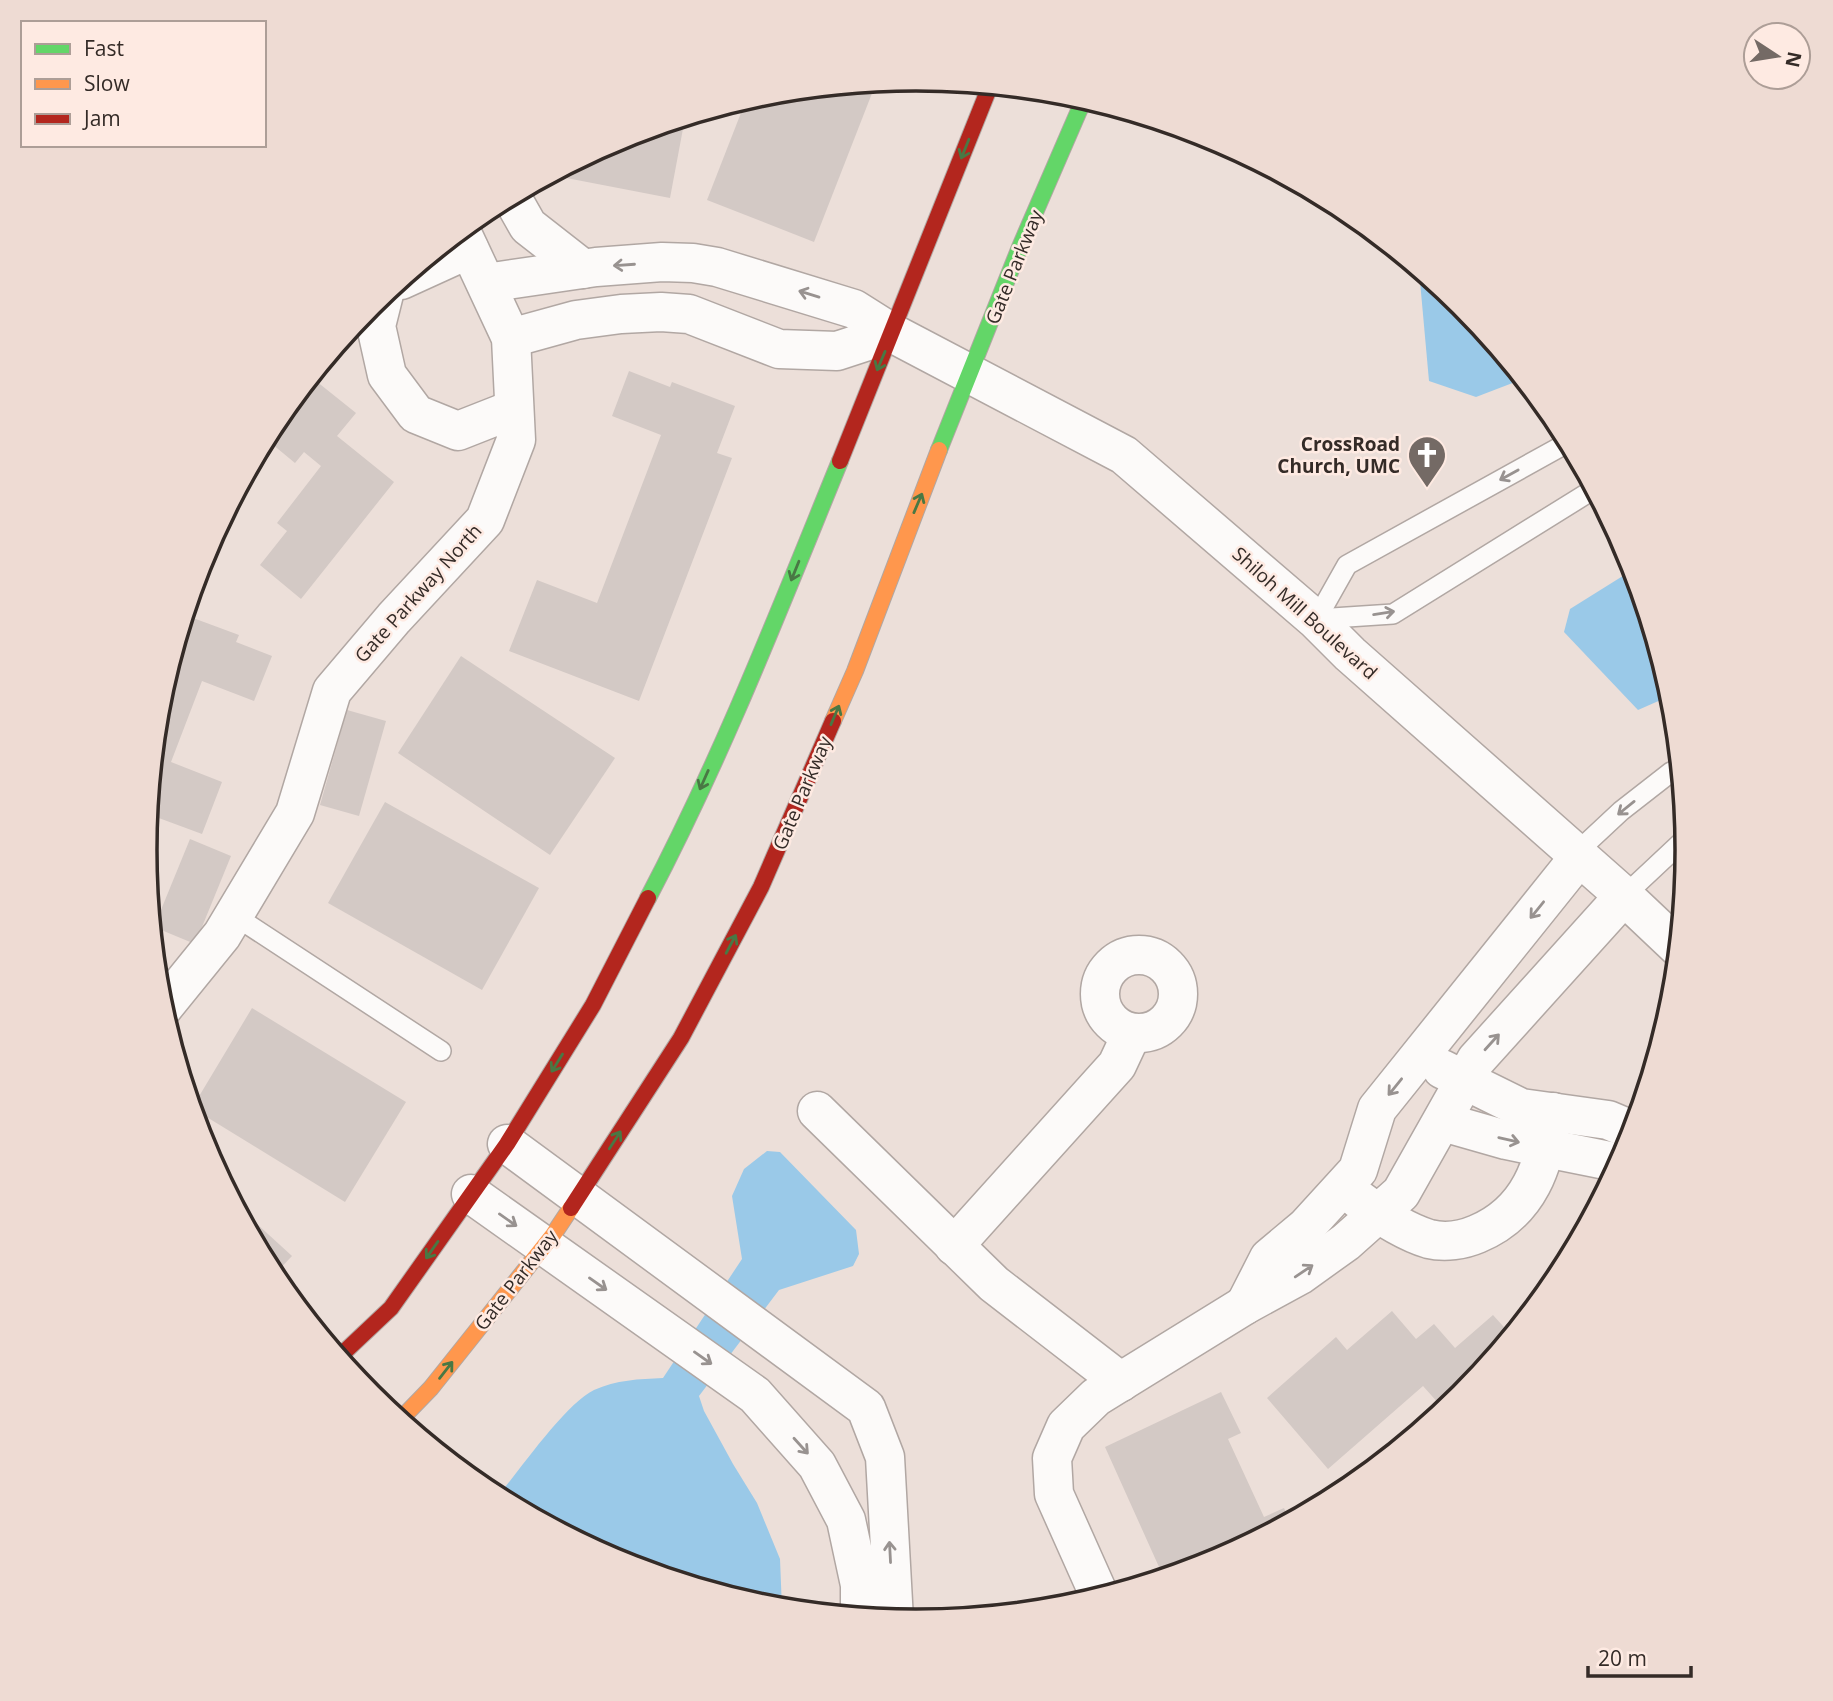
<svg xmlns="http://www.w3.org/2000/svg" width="1833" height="1701" font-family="'Open Sans',sans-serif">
<rect width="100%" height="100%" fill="#ecdfd9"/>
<g fill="#9ac9e8">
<polygon points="1419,270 1462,305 1523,379 1476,397 1429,381"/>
<polygon points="1634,569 1671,693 1663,699 1638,710 1564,632 1570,609"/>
<path d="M767,1151l13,1 76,78 3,24 -6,12 -74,24 -80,106 5,15 29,53 24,39 23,56 2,50 -16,-2 -145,-44 -124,-66c23,-27 68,-93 97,-107 22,-10 45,-11 69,-12l79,-119 -10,-63 12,-27z"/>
</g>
<g fill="#d3c9c5">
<polygon points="876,83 814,242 707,200 746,100 766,94"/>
<polygon points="685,118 670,198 556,176 556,172 622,137"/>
<polygon points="629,371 670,387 672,382 735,406 717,453 732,458 639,701 509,651 537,580 597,603 661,435 612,416"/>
<polygon points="311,377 356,413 337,436 394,482 301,599 260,565 287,531 277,523 321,466 304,452 295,463 266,439 275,421"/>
<polygon points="185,615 239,635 236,642 272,656 254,701 202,681 171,762 222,782 202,834 148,814 160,700"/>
<polygon points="461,656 615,758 550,855 398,753"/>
<polygon points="347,710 386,721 359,816 320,805"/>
<polygon points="385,802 539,888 482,990 328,903"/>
<polygon points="190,839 231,856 195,944 154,927"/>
<polygon points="252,1008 406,1102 345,1202 192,1108"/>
<polygon points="234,1203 292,1256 273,1276"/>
<polygon points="1392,1311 1416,1339 1434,1324 1455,1348 1493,1315 1512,1336 1468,1389 1463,1384 1440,1405 1423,1386 1328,1469 1267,1398 1336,1337 1347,1350"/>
<polygon points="1221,1392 1241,1433 1228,1439 1264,1517 1284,1508 1290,1522 1211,1564 1164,1578 1105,1447"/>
</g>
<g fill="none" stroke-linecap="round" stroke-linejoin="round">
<defs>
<g id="lane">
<polyline points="1317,619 1393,614 1594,489"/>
<polyline points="1316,620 1347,565 1569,442"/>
<polyline points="1576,853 1621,811 1671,772 1680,769"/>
<polyline points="1624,896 1687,837"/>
<polyline points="235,916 441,1051"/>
</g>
<g id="street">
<polyline points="511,196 528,226 583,269"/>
<polyline points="401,280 469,249"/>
<polyline points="486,283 596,267 662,262 693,263 717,267 854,309 892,333 1124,455 1316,620 1350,654 1624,896 1679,948"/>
<polyline points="384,294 376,326 387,375 416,414 458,431 514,409"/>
<polyline points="511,338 576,320 621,314 661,312 689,314 779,349 837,351 892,333"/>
<circle cx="1139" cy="994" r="39"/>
<polyline points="162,1009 222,935 295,813 332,691 394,618 485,520 516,440 511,338 461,231"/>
<polyline points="1442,1069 1521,1108 1608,1120 1634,1131"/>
<polyline points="817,1111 994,1284 1121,1382"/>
<polyline points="1443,1122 1506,1140 1620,1163"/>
<polyline points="507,1144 866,1408 885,1457 894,1620"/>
<polyline points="471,1194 755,1395 817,1465 846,1520 860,1585 860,1617"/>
<path d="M1358,1199c20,15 48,33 71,40 16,4 34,1 48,-5 53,-22 67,-69 76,-122"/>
<polyline points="954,1246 1117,1065 1132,1033"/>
<polyline points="1245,1305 1269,1258 1306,1227 1358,1170 1377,1109 1580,856"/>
<polyline points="1100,1597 1054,1494 1052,1458 1066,1426 1096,1397 1245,1305 1300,1275 1346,1242 1401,1193 1476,1060 1624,896"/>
</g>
<g id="fast">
<polyline points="939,450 1020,247 1084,99"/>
<path d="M648,898c74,-141 132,-290 192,-437"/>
</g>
<g id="slow">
<polyline points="833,721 855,671 939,450"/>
<polyline points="400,1420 431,1388 553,1235 571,1208"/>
</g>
<g id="jam">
<polyline points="840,461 990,86"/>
<polyline points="571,1208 681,1038 761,887 833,721"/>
<polyline points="339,1357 391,1308 507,1144 593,1005 648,898"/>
</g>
</defs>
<use href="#lane" stroke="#b1a7a3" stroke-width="22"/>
<use href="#street" stroke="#b1a7a3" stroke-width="41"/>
<use href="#fast" stroke="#b1a7a3" stroke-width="18"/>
<use href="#slow" stroke="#b1a7a3" stroke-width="18"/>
<use href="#jam" stroke="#b1a7a3" stroke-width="18"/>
<use href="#lane" stroke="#fcfaf9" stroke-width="19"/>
<use href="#street" stroke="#fcfaf9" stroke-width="38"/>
<use href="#fast" stroke="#63d668" stroke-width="16"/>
<use href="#slow" stroke="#ff974d" stroke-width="16"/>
<use href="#jam" stroke="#b3261e" stroke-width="16"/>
</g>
<defs><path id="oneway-shaft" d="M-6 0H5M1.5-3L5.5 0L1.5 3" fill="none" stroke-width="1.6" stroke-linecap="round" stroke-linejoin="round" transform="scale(1.75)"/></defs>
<g stroke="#497844">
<use href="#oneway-shaft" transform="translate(965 149) rotate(112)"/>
<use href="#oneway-shaft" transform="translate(881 361) rotate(113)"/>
<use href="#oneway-shaft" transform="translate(918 503) rotate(-67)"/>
<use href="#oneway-shaft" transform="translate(795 571) rotate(112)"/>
<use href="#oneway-shaft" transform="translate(835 715) rotate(-67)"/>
<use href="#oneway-shaft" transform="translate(704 780) rotate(114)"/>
<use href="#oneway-shaft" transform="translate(731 944) rotate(-62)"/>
<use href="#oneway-shaft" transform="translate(557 1063) rotate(122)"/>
<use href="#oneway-shaft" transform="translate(615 1140) rotate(-57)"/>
<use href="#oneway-shaft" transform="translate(432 1250) rotate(125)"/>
<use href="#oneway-shaft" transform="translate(446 1370) rotate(-52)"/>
</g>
<g stroke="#989290">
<use href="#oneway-shaft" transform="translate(624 265) rotate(176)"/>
<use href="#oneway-shaft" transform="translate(809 294) rotate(-163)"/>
<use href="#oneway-shaft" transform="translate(1509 475) rotate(151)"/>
<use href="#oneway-shaft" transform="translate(1384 613) rotate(-9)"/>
<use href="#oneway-shaft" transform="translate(1626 808) rotate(141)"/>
<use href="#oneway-shaft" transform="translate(1537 910) rotate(129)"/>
<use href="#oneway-shaft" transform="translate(1492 1042) rotate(-48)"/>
<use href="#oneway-shaft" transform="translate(1395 1087) rotate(129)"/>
<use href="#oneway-shaft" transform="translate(1509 1140) rotate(13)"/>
<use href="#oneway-shaft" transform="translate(508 1220) rotate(35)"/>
<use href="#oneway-shaft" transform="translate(1304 1271) rotate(-34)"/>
<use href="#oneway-shaft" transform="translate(598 1284) rotate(35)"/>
<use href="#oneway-shaft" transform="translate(703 1358) rotate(35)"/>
<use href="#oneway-shaft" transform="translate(801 1446) rotate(48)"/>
<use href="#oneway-shaft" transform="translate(890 1552) rotate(-93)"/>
</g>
<defs>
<symbol id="church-pin" viewBox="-11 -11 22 30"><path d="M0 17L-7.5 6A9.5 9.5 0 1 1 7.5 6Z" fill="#746a65" stroke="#feeae2"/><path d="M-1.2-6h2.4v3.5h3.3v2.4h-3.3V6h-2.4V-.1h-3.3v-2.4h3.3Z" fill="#fff"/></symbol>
</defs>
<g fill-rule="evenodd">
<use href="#church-pin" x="1405" y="433" width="44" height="60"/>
</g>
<g text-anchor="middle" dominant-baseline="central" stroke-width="5" stroke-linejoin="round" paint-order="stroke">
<g font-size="19" fill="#342b27" stroke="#feeae2">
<text transform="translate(1014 267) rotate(-68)">Gate Parkway</text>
<text transform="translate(418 593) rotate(-48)">Gate Parkway North</text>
<text transform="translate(1305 613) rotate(42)">Shiloh Mill Boulevard</text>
<text transform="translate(802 793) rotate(-67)">Gate Parkway</text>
<text transform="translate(516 1280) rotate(-52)">Gate Parkway</text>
</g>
<g font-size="19" font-weight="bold" fill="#342b27" stroke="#feeae2" text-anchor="end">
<text x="1400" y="444">CrossRoad<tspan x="1400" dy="22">Church, UMC</tspan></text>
</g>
</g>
<path d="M0 0H1833V1701H0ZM157 850a759 759 0 1 1 1518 0a759 759 0 1 1-1518 0Z" fill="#eedbd3" fill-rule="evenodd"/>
<path fill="none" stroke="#342b27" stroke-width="3.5" d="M157 850a759 759 0 1 1 1518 0a759 759 0 1 1-1518 0Z"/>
<rect x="21" y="21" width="245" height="126" fill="#feeae2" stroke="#ad9e97" stroke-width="2"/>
<rect x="35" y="44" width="35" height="10" fill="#63d668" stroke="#ad9e97" stroke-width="2"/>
<text x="84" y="56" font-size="21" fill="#342b27">Fast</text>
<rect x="35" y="79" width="35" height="10" fill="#ff974d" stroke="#ad9e97" stroke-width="2"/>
<text x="84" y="91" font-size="21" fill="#342b27">Slow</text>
<rect x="35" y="114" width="35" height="10" fill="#b3261e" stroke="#ad9e97" stroke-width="2"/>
<text x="84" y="126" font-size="21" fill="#342b27">Jam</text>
<g transform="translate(1777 56) rotate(102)"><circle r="33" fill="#feeae2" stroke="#ad9e97" stroke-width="2"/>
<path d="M0-5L12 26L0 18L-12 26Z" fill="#746a65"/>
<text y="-10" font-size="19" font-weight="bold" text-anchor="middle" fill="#342b27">N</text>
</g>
<path d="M1588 1666v10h103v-10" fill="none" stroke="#342b27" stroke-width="3.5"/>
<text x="1598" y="1666" font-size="21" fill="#342b27" stroke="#feeae2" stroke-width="5" paint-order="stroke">20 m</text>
</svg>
